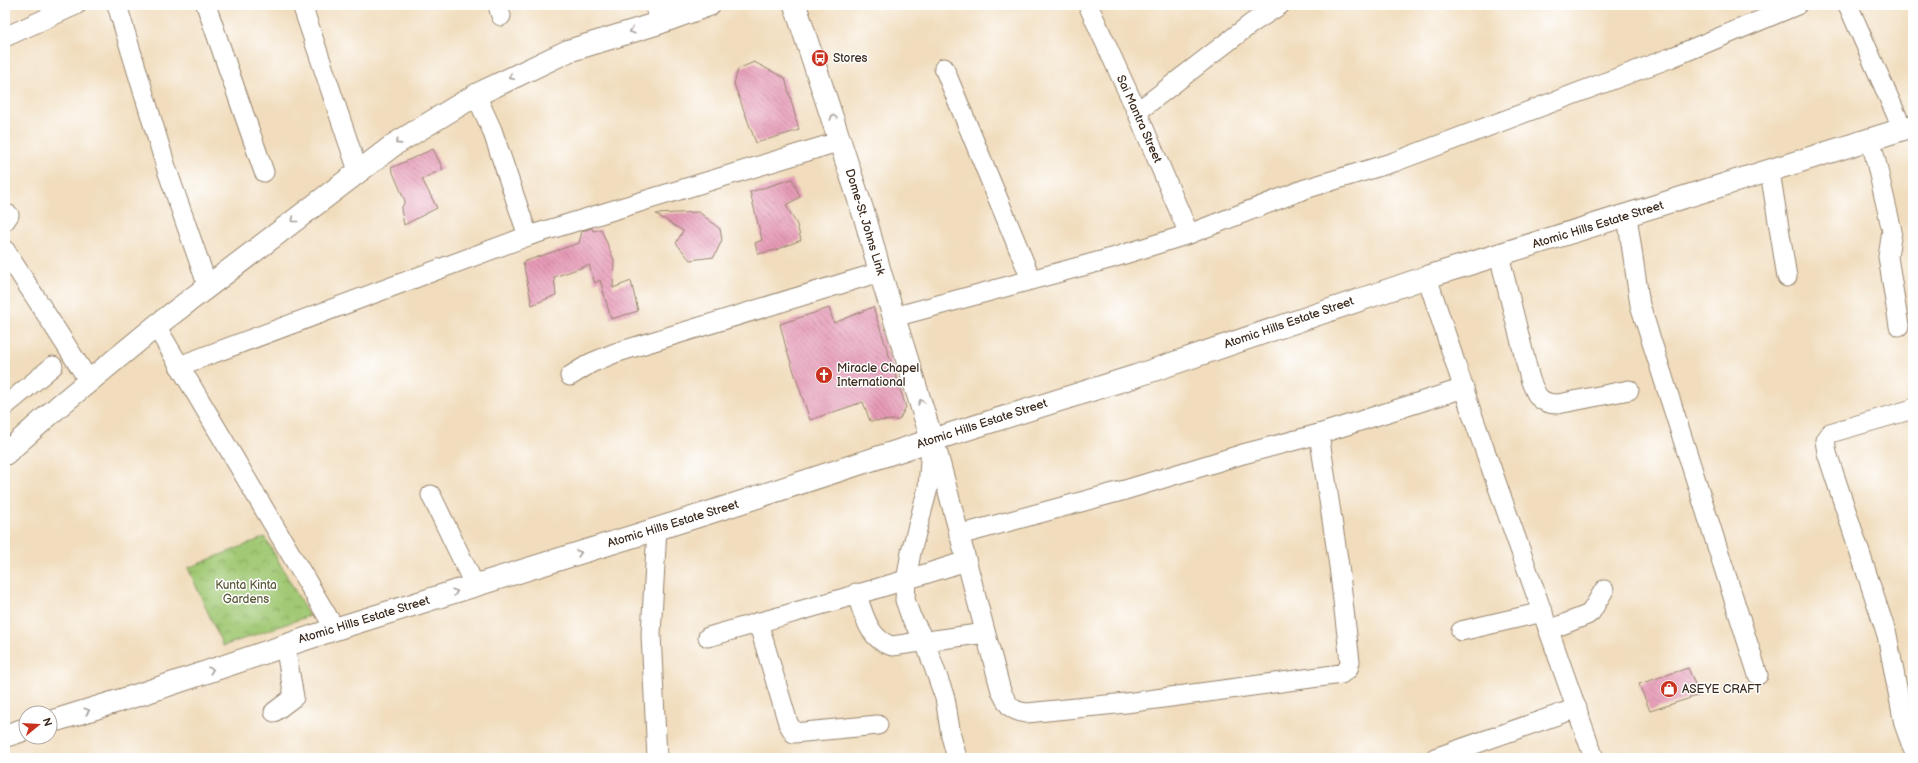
<svg xmlns="http://www.w3.org/2000/svg" width="1918" height="763" font-family="'Balsamiq Sans',sans-serif">
<defs>
<pattern id="park-crowns" width="20" height="18" patternUnits="userSpaceOnUse"><rect width="20" height="18" fill="#a1c974"/><path d="M2 6a3 3 0 1 1 6 0M12 15a3 3 0 1 1 6 0" fill="none" stroke="#84a35f"/></pattern>
<pattern id="building-back-hatch" width="6" height="6" patternUnits="userSpaceOnUse"><rect width="6" height="6" fill="#e69ab6"/><path d="M-1 5l2 2M0 0l6 6M5-1l2 2" fill="none" stroke="#bc7e93"/></pattern>
</defs>
<rect width="100%" height="100%" fill="#fff"/>
<filter id="ink" filterUnits="userSpaceOnUse"><feTurbulence type="fractalNoise" baseFrequency=".025" numOctaves="2"/><feDisplacementMap in="SourceGraphic" scale="8" xChannelSelector="R" yChannelSelector="G"/><feConvolveMatrix kernelMatrix="1 2 1 2 8 2 1 2 1" color-interpolation-filters="sRGB"/></filter>
<filter id="wash" filterUnits="userSpaceOnUse"><feTurbulence type="fractalNoise" baseFrequency=".012" numOctaves="4" result="noise"/><feDisplacementMap in="SourceGraphic" scale="16" xChannelSelector="R" yChannelSelector="G"/><feGaussianBlur stdDeviation="0.9" result="paint"/><feColorMatrix in="noise" values="0 0 0 0 0 0 0 0 0 0 0 0 0 0 0 0 0 1.4 0 .05"/><feComposite in="paint" operator="in"/></filter>
<g filter="url(#wash)">
<rect width="100%" height="100%" fill="#f1ddbd"/>
<polygon fill="url(#park-crowns)" stroke="#6e7a49" points="265,537 309,616 223,646 188,568"/>
<g id="blocks">
<g fill="url(#building-back-hatch)">
<polygon points="754,62 785,78 799,130 756,143 734,84 738,69"/>
<polygon points="433,149 443,169 422,179 437,208 404,225 401,209 405,201 391,168"/>
<polygon points="792,179 800,197 786,205 797,225 801,240 776,250 758,254 755,243 762,240 750,192"/>
<polygon points="699,212 720,229 722,240 714,257 690,260 676,243 683,231 656,214"/>
<polygon points="592,228 593,231 601,229 614,260 613,288 631,281 638,311 611,319 600,280 595,283 589,265 554,277 556,295 532,305 523,262 579,243 582,231"/>
<polygon points="873,307 906,407 899,420 870,421 863,402 810,420 786,348 780,324 829,308 834,323"/>
<polygon points="1688,668 1700,695 1650,711 1639,684"/>
</g>
</g>
</g>
<g filter="url(#ink)">
<use href="#blocks" fill-opacity="0" stroke="#96846e" stroke-width="1"/>
<g fill="none" stroke-linecap="round" stroke-linejoin="round">
<defs>
<g id="minor">
<polyline points="117,5 167,170 208,287"/>
<polyline points="206,5 264,172"/>
<polyline points="302,5 358,171"/>
<polyline points="498,5 501,16"/>
<polyline points="655,5 659,23"/>
<polyline points="1088,5 1137,112 1189,234"/>
<polyline points="1848,5 1903,130"/>
<polyline points="5,37 76,5"/>
<polyline points="944,68 1031,279"/>
<polyline points="476,95 492,130 528,236"/>
<polyline points="1137,112 1252,23 1280,5"/>
<polyline points="1871,140 1892,231 1888,257 1899,326"/>
<polyline points="1770,172 1787,277"/>
<polyline points="1627,216 1640,305 1758,675"/>
<polyline points="5,221 9,215"/>
<polyline points="5,250 89,381"/>
<path d="M1499,255l31,124c6,16 9,25 28,25l71,-14"/>
<polyline points="1427,277 1472,414 1594,758"/>
<polyline points="894,317 1112,258 1189,234 1305,189 1394,162 1670,58 1797,5"/>
<polyline points="156,326 335,629"/>
<polyline points="179,366 528,236 841,141"/>
<polyline points="570,376 591,363 615,353 880,272"/>
<polyline points="5,406 53,366"/>
<polyline points="1913,409 1830,433 1825,440 1827,453 1887,635 1904,724 1913,749"/>
<path d="M934,439l67,252c7,14 9,20 26,22l99,-10 215,-29 7,-5 2,-7 -11,-96 -20,-132"/>
<polyline points="931,447 928,488 911,552 906,581 905,600 911,617 925,642 945,698 951,736 957,758"/>
<polyline points="431,495 475,586"/>
<polyline points="959,535 1125,490 1243,454 1319,434 1464,388"/>
<path d="M856,593c8,21 12,46 36,53l93,-13"/>
<polyline points="758,622 788,723 794,733 878,725"/>
<polyline points="1549,630 1587,615 1591,612 1604,590"/>
<polyline points="1461,631 1543,612"/>
<path d="M708,637c86,-25 173,-48 258,-76"/>
<polyline points="274,712 294,697 285,645"/>
<polyline points="657,758 651,634 657,529"/>
<polyline points="1435,758 1577,708"/>
</g>
<g id="major">
<polyline points="795,5 866,221 880,272 932,440"/>
<polyline points="5,454 59,406 156,326 395,144 476,95 568,51 659,23 709,5"/>
<polyline points="50,722 141,694 335,629 708,513 932,440 1136,376 1427,277 1913,126"/>
<polyline points="5,736 26,729"/>
</g>
</defs>
<use href="#minor" stroke="#96846e" stroke-width="21"/>
<use href="#major" stroke="#96846e" stroke-width="24"/>
<use href="#minor" stroke="#fff" stroke-width="19"/>
<use href="#major" stroke="#fff" stroke-width="22"/>
</g>
<defs><path id="oneway-chevron" d="M-2-3.5L2.5 0L-2 3.5" fill="none" stroke-width="1.6" stroke-linecap="round" stroke-linejoin="round"/></defs>
<g stroke="#a79f9a">
<use href="#oneway-chevron" transform="translate(632 31) rotate(163)"/>
<use href="#oneway-chevron" transform="translate(511 77) rotate(153)"/>
<use href="#oneway-chevron" transform="translate(833 117) rotate(-108)"/>
<use href="#oneway-chevron" transform="translate(398 142) rotate(147)"/>
<use href="#oneway-chevron" transform="translate(294 220) rotate(142)"/>
<use href="#oneway-chevron" transform="translate(921 402) rotate(-106)"/>
<use href="#oneway-chevron" transform="translate(579 553) rotate(-17)"/>
<use href="#oneway-chevron" transform="translate(455 592) rotate(-17)"/>
<use href="#oneway-chevron" transform="translate(211 670) rotate(-19)"/>
<use href="#oneway-chevron" transform="translate(87 711) rotate(-17)"/>
</g>
</g>
<defs>
<symbol id="bus-disc" viewBox="-11 -11 22 22"><circle r="9.5" fill="#c8321e" stroke="#fff"/><path d="M-5-6H5V4H4V6H2V4H-2V6H-4V4H-5ZM-3.5-4V0h7V-4ZM-3.5 1.2v1.5H-2V1.2ZM2 1.2v1.5H3.5V1.2Z" fill="#fff"/></symbol>
<symbol id="church-disc" viewBox="-11 -11 22 22"><circle r="9.5" fill="#c8321e" stroke="#fff"/><path d="M-1.2-6h2.4v3.5h3.3v2.4h-3.3V6h-2.4V-.1h-3.3v-2.4h3.3Z" fill="#fff"/></symbol>
<symbol id="shop-disc" viewBox="-11 -11 22 22"><circle r="9.5" fill="#c8321e" stroke="#fff"/><path d="M-5-2.5h2.3a2.7 3.5 0 0 1 5.4 0H5L5.5 6h-11ZM-1.5-2.5h3a1.5 2.3 0 0 0-3 0Z" fill="#fff"/></symbol>
</defs>
<g fill-rule="evenodd">
<use href="#bus-disc" x="810" y="48" width="20" height="20"/>
<use href="#church-disc" x="814" y="365" width="20" height="20"/>
<use href="#shop-disc" x="1659" y="679" width="20" height="20"/>
</g>
<g text-anchor="middle" dominant-baseline="central" stroke-width="3" stroke-linejoin="round" paint-order="stroke">
<g font-size="12" fill="#3b2a1e" stroke="#fff" text-anchor="start">
<text x="833" y="58">Stores</text>
<text x="837" y="368">Miracle Chapel<tspan x="837" dy="14">International</tspan></text>
<text x="1682" y="689">ASEYE CRAFT</text>
</g>
<g font-size="12" fill="#3b2a1e" stroke="#fff">
<text transform="translate(1139 119) rotate(66)">Sai Mantra Street</text>
<text transform="translate(865 222) rotate(73)">Dome-St. Johns Link</text>
<text transform="translate(1598 225) rotate(-17)">Atomic Hills Estate Street</text>
<text transform="translate(1289 323) rotate(-19)">Atomic Hills Estate Street</text>
<text transform="translate(982 424) rotate(-18)">Atomic Hills Estate Street</text>
<text transform="translate(673 524) rotate(-17)">Atomic Hills Estate Street</text>
<text transform="translate(364 620) rotate(-17)">Atomic Hills Estate Street</text>
</g>
<g font-size="12" fill="#5a5a38" stroke="#fff">
<text x="246" y="585">Kunta Kinta<tspan x="246" dy="14">Gardens</tspan></text>
</g>
</g>
<rect width="1918" height="763" fill="none" stroke="#fff" stroke-width="20"/>
<g transform="translate(38 725) rotate(72)"><circle r="19" fill="#ffffff" stroke="#b1aaa5"/>
<path d="M0-3L7 15L0 10L-7 15Z" fill="#c8321e"/>
<text y="-6" font-size="11" font-weight="bold" text-anchor="middle" fill="#3b2a1e">N</text>
</g>
</svg>
